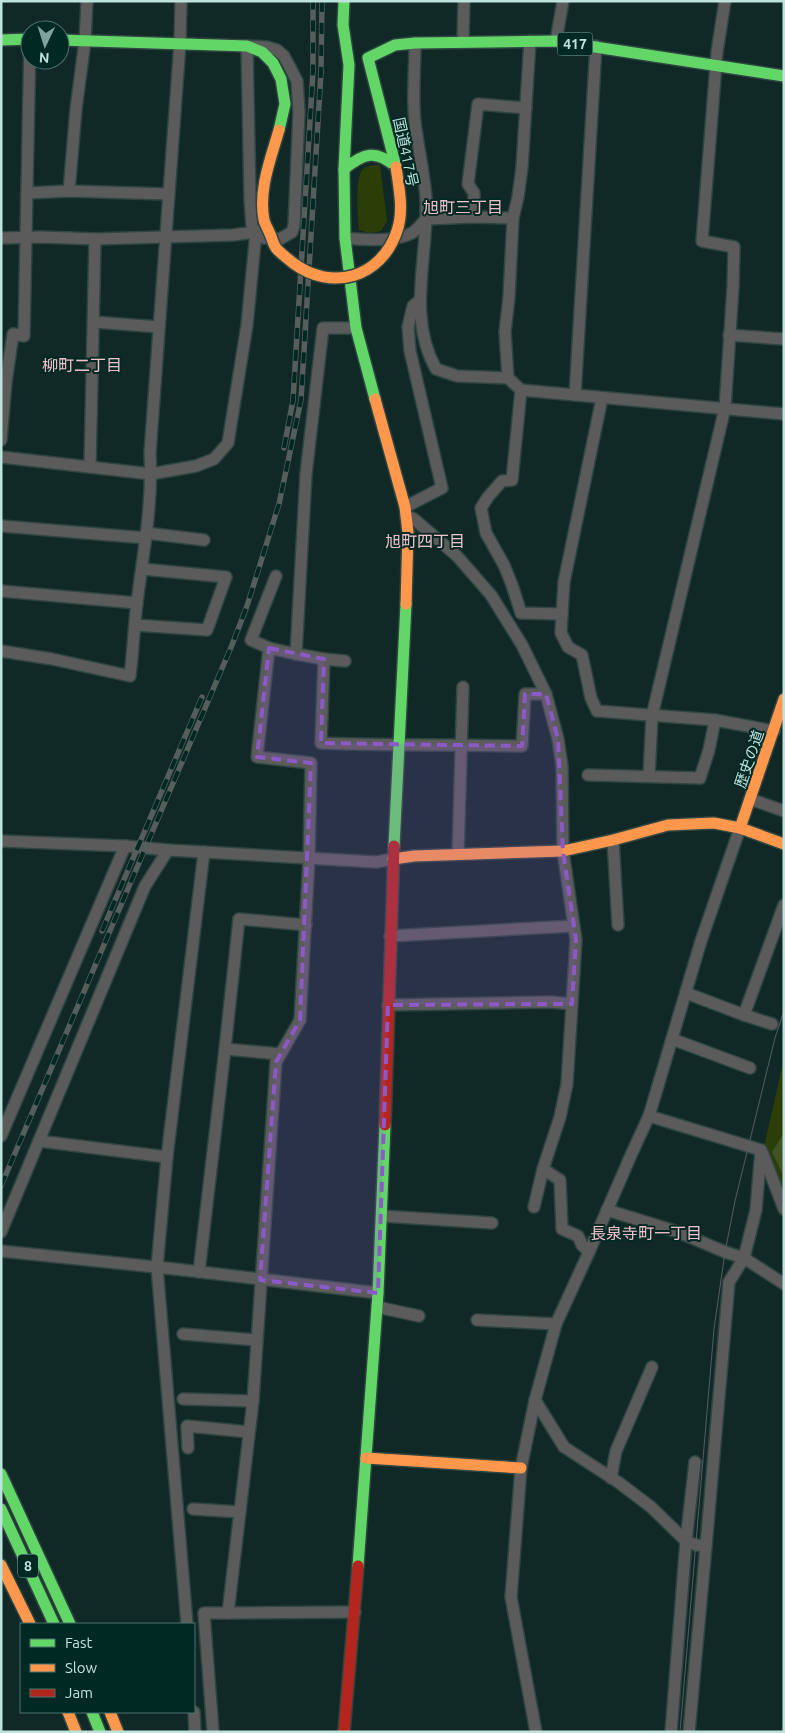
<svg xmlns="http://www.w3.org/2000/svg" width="785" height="1733" font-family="Ubuntu,'Noto Sans JP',sans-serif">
<rect width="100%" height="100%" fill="#112926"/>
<g fill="#2c3d08">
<path d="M380,165l7,56 -6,10 -11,2 -11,-3c-1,-11 -5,-56 5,-62 5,-3 11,-3 16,-3z"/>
<polygon points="784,1058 784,1192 773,1168 763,1151"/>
</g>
<polygon fill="#415322" points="784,1133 784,1177 772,1152"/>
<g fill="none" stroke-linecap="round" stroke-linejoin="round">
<defs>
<g id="street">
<polyline points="463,41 464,1"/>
<polyline points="556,41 563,1"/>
<path d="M415,43c0,26 -3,53 0,79 3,25 9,50 11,76 3,57 -20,117 10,171l21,7 51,2 13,12 263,24"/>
<polygon points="247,46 267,47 277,50 284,56 297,81 299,112 294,225 292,232 280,239 264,238 256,232 252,226 250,199"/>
<polyline points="69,191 76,109 85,41 87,1"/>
<polyline points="28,193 69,191 168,194"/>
<polyline points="474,217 474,193 468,184 478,104 526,108"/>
<polyline points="1,238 42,237 95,239 233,235 256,232"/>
<path d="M345,238c17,2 51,4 67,-5 6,-4 9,-9 14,-14l48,-2 39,1"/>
<polyline points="94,322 159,327"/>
<path d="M356,328h-33l-17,146 -10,180 28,5 -3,84c67,3 134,1 201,3l3,-52h21"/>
<polyline points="729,335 784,339"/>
<polyline points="508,378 505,332 509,297 513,218 518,197 522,167 530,41"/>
<polyline points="521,390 512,480 502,481 488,497 481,508 486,533 504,565 512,585 521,613 562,614"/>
<polyline points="575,395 596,46"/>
<polyline points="602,398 564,582 562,614 561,633 568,647 582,655 591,698 597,711 715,720 774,731"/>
<polyline points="1,440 6,382 13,334 24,336 30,39"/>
<polyline points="1,457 151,474 196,466 214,459 228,443 247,325 256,232"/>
<polyline points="90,467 95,239"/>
<polyline points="405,507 442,488 410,351 408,327 413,306 419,301"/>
<polyline points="1,526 146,538"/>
<polyline points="146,533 204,540"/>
<polyline points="1,591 137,603"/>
<polyline points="135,625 207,630 226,577 142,569"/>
<polyline points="269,648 251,640 276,576"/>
<path d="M1,651l51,8 78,17c3,-24 4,-49 7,-73 6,-50 16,-99 13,-150l30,-410 1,-42"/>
<polyline points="296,654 269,648 257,757 311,763 309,858 300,1020 276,1062 253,1401 228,1613 355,1612"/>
<polyline points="324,659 345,661"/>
<polyline points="588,775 700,778 709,750 715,720"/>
<polyline points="649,776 652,716 725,408 733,287 734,247 702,241 717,52 725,1"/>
<polyline points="750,799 784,811"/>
<polyline points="613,840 618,925"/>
<polyline points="1,841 125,846 1,1136"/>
<polyline points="125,846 168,850 376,862 393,859"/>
<polyline points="458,854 463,687"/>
<polyline points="390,936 573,926"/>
<polyline points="686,993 744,1015 784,905"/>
<polyline points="572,1004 567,1084 560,1117 543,1169 560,1180 562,1229 578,1236 582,1245 589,1252"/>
<polyline points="388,1005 550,1002 572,1004 576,940 563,851 562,766 558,739 546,694 522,645 491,595 457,556 414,519 406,516"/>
<polyline points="744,1015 772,1024"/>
<polyline points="672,1039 750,1068"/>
<polyline points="280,1054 225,1049 239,919 306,925"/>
<polyline points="649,1116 761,1150"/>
<polyline points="39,1141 167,1157"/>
<polyline points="761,1150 756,1210 744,1258 784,1284"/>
<polyline points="763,1154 784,1209"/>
<polyline points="534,1207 543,1169"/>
<polyline points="382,1216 492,1223"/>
<polyline points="1,1232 145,886 168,850"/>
<polyline points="1,1251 175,1269 378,1293"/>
<polyline points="199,1272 225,1049"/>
<polyline points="377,1307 419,1316"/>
<polyline points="477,1320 556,1324"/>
<polyline points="183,1334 256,1340"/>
<polyline points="183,1399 253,1401"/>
<polyline points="535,1400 564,1447 618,1482 651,1507 686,1541 696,1545 706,1546 729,1282 744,1258 725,1252 678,1232 607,1210"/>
<polyline points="188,1448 187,1426 249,1432"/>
<polyline points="611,1478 616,1451 652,1367"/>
<polyline points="193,1509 240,1512"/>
<polyline points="187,1624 157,1267 167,1157 204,852"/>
<polyline points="194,1712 195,1732"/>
<polyline points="213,1732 204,1613 228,1613"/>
<polyline points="536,1732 511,1597 521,1468 535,1400 556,1324 589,1252 631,1155 649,1116 701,941 740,828"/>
<polyline points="671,1732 686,1541 695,1462"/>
<polyline points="689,1732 706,1546"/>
</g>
<g id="fast">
<polyline points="344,1 343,25 349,65 344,169 345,238 356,328 375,399"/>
<polyline points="1,40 30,39"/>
<polyline points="60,40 247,46 262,52 273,63 281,79 285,104 279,130"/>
<polyline points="396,167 368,58 395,45 415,43 556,41 784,76"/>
<path d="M344,169c20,-16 32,-20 52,-2"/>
<polyline points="394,846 406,604"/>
<polyline points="1,1474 70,1624"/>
<polyline points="1,1509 54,1624"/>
<polyline points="358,1566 378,1293 385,1125"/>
<polyline points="92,1712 100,1732"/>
</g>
<g id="slow">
<polyline points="375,399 405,507 408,533 406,604"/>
<polyline points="740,828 784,699"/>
<polyline points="393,859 414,856 563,851 613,840 668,825 714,823 740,828 784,844"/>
<polyline points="366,1458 521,1468"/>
<polyline points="1,1565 30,1624"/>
<polyline points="68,1712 76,1732"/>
<polyline points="110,1712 118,1732"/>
</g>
<g id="jam">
<polyline points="385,1125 394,846"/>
<polyline points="344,1732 358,1566"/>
</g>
</defs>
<use href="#street" stroke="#2e4541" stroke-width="14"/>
<use href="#fast" stroke="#2e4541" stroke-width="14"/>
<use href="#slow" stroke="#2e4541" stroke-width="14"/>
<use href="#jam" stroke="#2e4541" stroke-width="14"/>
<use href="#street" stroke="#5c5b5c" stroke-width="11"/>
<use href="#fast" stroke="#63d668" stroke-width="11"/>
<use href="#slow" stroke="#ff974d" stroke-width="11"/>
<use href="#jam" stroke="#b3261e" stroke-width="11"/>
<polyline stroke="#555e5d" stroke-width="1" points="680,1732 714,1329 725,1252 735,1201 775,1038 784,1011"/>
<defs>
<g id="rail">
<polyline points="284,448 293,400 313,71 313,1"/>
<polyline points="102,931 202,697"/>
<polyline points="1,1186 232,645 247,606 279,504 301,400 321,72 322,1"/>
</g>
</defs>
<use href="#rail" stroke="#555e5d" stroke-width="5.5"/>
<use href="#rail" stroke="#002924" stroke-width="4" stroke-dasharray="11" stroke-linecap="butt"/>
<defs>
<path id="slow-bridge" d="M279,130c-8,28 -21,60 -15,90 1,4 4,9 6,14 2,4 3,10 6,14 4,5 11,10 17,15 39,29 88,15 104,-32 7,-20 2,-43 -1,-64"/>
</defs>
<use href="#slow-bridge" stroke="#2e4541" stroke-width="14" stroke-linecap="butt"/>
<use href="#slow-bridge" stroke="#ff974d" stroke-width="11"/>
</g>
<path fill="#8c5ac6" fill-opacity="0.2" stroke="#8c5ac6" stroke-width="4" stroke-dasharray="10 6" stroke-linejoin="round" d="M269,648l55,11 -3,84 201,3 3,-52h21l12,45 5,112 13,89 -4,64 -184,1 -10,288 -118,-13 16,-218 24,-42 11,-257 -54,-6z"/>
<g text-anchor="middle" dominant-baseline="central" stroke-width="4" stroke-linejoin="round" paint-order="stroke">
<g fill="#002924" stroke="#85aaa5" stroke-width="1">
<rect x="557.5" y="32.5" width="35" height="23" rx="4"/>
<rect x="18" y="1554.5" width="20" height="23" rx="4"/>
</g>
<g font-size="14" font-weight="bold" fill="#bee2dc">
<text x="575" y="44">417</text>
<text x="28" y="1566">8</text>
</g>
<g font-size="15" fill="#bee2dc" stroke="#002924">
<text transform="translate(406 152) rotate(78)">国道417号</text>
<text transform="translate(749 759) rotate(-71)">歴史の道</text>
</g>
<g font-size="16" fill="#f5c1cc" stroke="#002924">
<text x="463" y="207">旭町三丁目</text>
<text x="82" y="365">柳町二丁目</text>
<text x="425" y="541">旭町四丁目</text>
<text x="646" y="1233">長泉寺町一丁目</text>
</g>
</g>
<rect width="785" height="1733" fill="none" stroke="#bee2dc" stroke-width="5"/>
<rect x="20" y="1623" width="175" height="90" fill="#002924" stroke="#4c736e"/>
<rect x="30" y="1639" width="25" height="8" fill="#63d668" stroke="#4c736e"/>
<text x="65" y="1648" font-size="15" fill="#bee2dc">Fast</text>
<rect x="30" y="1664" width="25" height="8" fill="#ff974d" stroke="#4c736e"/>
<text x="65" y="1673" font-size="15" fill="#bee2dc">Slow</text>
<rect x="30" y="1689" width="25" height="8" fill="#b3261e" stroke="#4c736e"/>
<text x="65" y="1698" font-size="15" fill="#bee2dc">Jam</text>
<g transform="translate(45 45) rotate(184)"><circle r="24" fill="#002924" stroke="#4c736e"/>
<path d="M0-4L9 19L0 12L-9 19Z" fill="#81a19c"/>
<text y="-8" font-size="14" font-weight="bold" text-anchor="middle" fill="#bee2dc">N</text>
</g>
</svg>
